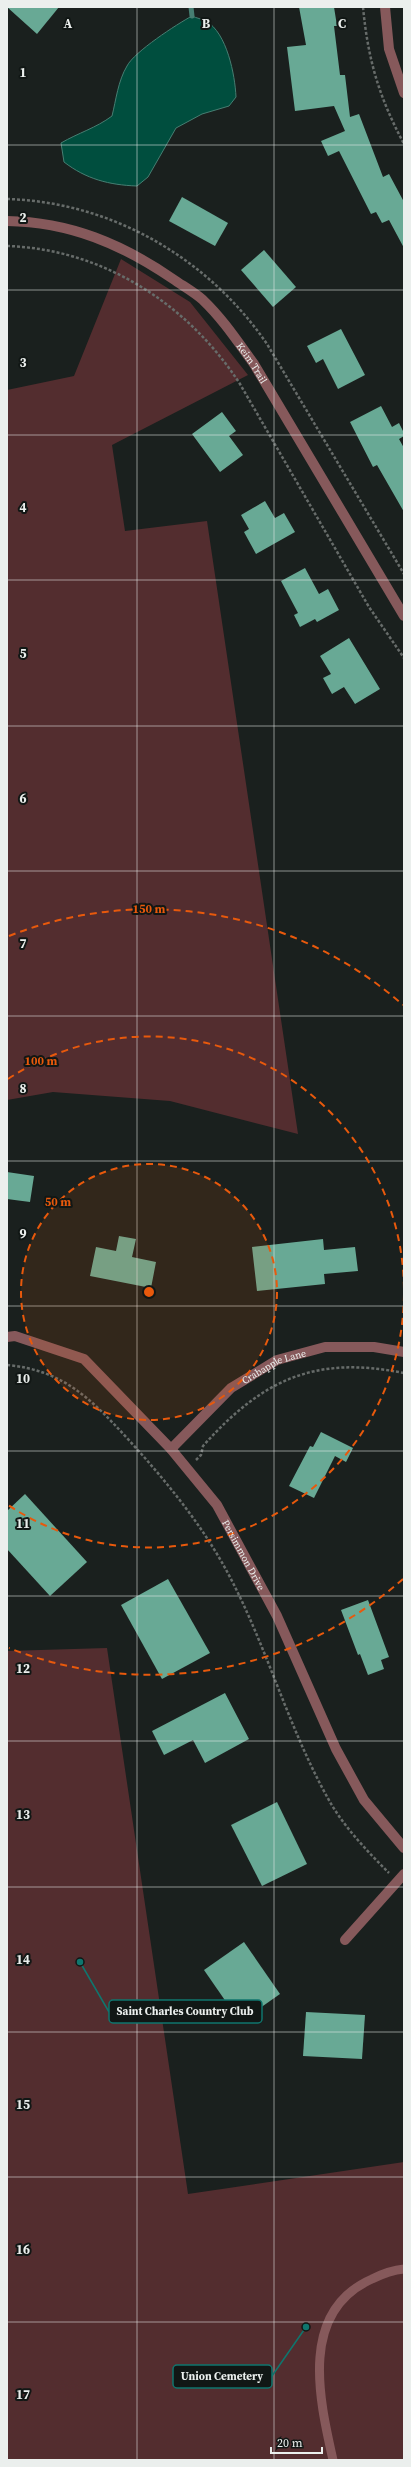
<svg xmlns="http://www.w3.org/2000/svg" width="411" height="2467" font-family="'Source Serif 4',serif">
<rect width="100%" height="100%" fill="#1a201e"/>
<g fill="#532d2f">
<polygon points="121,259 190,302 248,375 112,445 125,531 207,521 298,1134 170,1101 53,1092 7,1100 7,390 74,376"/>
<polygon points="107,1648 188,2194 404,2162 404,2460 7,2460 7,1651"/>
</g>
<path fill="#004e3e" stroke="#467e72" d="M192,16c4,2 10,3 14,5 21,12 29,54 30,76l-7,9 -27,8 -26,14 -28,49 -11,9c-28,-1 -51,-7 -73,-24l-3,-19c17,-10 35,-15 51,-27 4,-16 6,-35 15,-50 7,-14 50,-42 65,-50z"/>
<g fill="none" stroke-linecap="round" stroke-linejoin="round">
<polyline stroke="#467e72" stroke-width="5" points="191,7 192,16"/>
</g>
<g fill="#68a995">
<polygon points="7,7 59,7 37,34"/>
<polygon points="299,7 334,7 337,26 334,26 340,75 345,75 350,117 359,114 383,177 389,174 404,202 404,248 389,220 382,223 376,212 371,214 339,151 328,156 321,141 345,131 334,106 295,111 287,47 306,45"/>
<polygon points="182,197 228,223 215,246 169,221"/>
<polygon points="264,250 296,287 273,307 241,270"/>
<polygon points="341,329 365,375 338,389 323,359 316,363 307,346"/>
<polygon points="381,406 392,427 399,423 404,433 404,436 399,439 404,448 404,512 377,465 373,467 350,422"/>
<polygon points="222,412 236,431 229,436 243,455 220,472 192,434"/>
<polygon points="265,501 275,518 284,513 295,532 256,554 244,532 249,529 241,515"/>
<polygon points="305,568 319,594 328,589 339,610 317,622 315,619 300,627 294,615 298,613 281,581"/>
<polygon points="349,638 380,689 355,704 344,687 332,694 323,678 331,674 320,656"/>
<polygon points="7,1172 34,1176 30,1202 7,1199"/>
<polygon points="119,1236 136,1239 132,1257 156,1262 151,1288 90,1276 96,1247 116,1251"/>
<polygon points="323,1239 324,1250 355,1247 358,1271 324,1274 325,1284 257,1291 252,1247"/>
<polygon points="321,1432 353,1448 346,1462 335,1456 314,1498 289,1486 310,1446 313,1447"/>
<polygon points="25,1494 87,1562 50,1596 7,1549 7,1511"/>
<polygon points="168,1579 210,1653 162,1679 121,1605"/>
<polygon points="368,1600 389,1657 381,1660 384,1669 368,1675 360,1654 358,1655 341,1610"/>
<polygon points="225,1693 249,1739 205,1763 193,1740 164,1755 152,1731"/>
<polygon points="277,1802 307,1864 262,1886 231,1825"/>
<polygon points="244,1942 280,1994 240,2022 204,1970"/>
<polygon points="306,2012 365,2015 362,2059 303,2056"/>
</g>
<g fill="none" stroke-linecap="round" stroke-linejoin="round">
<g stroke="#676c6a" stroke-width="2.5" stroke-dasharray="3 2" stroke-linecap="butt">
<path d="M363,7c5,53 16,90 41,137"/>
<path d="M7,199c105,3 201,59 260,145l137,230"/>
<path d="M7,246c96,3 181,58 233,138l129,223 35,51"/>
<path d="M7,1365c56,5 84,34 120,73 40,44 78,90 105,143 37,72 58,151 98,221 15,26 38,50 59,71"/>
<path d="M196,1460l5,-5 2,-9c59,-66 111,-91 201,-73"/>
</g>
<path stroke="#86595b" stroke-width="9" d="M333,2460c-14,-62 -34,-149 39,-181 10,-5 21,-9 32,-10"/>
<g stroke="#86595b" stroke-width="10">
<polyline points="385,7 389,49 404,93"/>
<path id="s1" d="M7,221c63,1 115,23 166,58 10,7 21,13 30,21 20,19 35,42 51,64l150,252"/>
<path id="s2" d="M7,1337l8,-1 69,23 87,90 46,56 60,111 59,133 28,51 40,48"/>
<path id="s3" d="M171,1449l60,-61 46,-28 48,-13h49l30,5"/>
<polyline points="345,1940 404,1874"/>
</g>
</g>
<path fill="none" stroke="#ebefed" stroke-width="1" stroke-opacity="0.55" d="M137,7v2453M274,7v2453M7,145h397M7,290h397M7,435h397M7,580h397M7,726h397M7,871h397M7,1016h397M7,1161h397M7,1306h397M7,1451h397M7,1596h397M7,1741h397M7,1887h397M7,2032h397M7,2177h397M7,2322h397"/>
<circle cx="149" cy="1292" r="128" fill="#e8590c" fill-opacity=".12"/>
<g fill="none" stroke="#e8590c" stroke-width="2" stroke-dasharray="7 5">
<circle cx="149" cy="1292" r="128"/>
<path d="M404 1294A255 255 0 0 1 8 1505M8 1079A255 255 0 0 1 404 1290"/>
<path d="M403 1579A383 383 0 0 1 9 1648M9 936A383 383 0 0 1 403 1005"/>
</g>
<g text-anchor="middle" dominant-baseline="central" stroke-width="4" stroke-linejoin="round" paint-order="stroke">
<g font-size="10" fill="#ebefed" stroke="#111715">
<text stroke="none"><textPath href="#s1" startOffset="295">Keim Trail</textPath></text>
<text stroke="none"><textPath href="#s3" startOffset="134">Crabapple Lane</textPath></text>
<text stroke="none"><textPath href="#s2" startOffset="335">Persimmon Drive</textPath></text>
</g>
</g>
<g font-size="13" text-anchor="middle" font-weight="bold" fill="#ebefed" stroke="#111715" stroke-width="4" stroke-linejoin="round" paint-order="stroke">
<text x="68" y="28">A</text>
<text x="206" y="28">B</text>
<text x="342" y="28">C</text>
<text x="23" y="77">1</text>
<text x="23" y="222">2</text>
<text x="23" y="367">3</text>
<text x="23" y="512">4</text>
<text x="23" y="658">5</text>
<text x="23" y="803">6</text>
<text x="23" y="948">7</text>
<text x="23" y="1093">8</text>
<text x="23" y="1238">9</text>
<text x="23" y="1383">10</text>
<text x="23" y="1528">11</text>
<text x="23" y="1673">12</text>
<text x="23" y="1819">13</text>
<text x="23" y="1964">14</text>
<text x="23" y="2109">15</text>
<text x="23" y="2254">16</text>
<text x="23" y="2399">17</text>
</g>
<circle cx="149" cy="1292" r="6" fill="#e8590c" stroke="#111715" stroke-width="2"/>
<g font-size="12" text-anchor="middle" font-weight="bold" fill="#e8590c" stroke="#111715" stroke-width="4" stroke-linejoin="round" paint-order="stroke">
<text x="149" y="913">150 m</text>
<text x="41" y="1065">100 m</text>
<text x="58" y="1206">50 m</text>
</g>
<path fill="none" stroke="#0f766e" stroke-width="1.5" d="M80 1962L109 2012M306 2327L272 2376"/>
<g fill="#0f766e" stroke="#111715" stroke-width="1.5">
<circle cx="80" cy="1962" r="4"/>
<circle cx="306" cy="2327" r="4"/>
</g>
<g fill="#111715" stroke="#0f766e" stroke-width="1.5">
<rect x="109" y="2000" width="153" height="23" rx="4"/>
<rect x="173" y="2365" width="99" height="23" rx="4"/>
</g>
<g font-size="11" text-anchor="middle" font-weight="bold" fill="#ebefed">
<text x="185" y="2015">Saint Charles Country Club</text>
<text x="222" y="2380">Union Cemetery</text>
</g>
<rect width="411" height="2467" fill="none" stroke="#ebefed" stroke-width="16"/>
<path d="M271 2447v6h51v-6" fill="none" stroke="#ebefed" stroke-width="2"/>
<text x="277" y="2447" font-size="12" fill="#ebefed" stroke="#111715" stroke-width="3" paint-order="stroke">20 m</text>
</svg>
